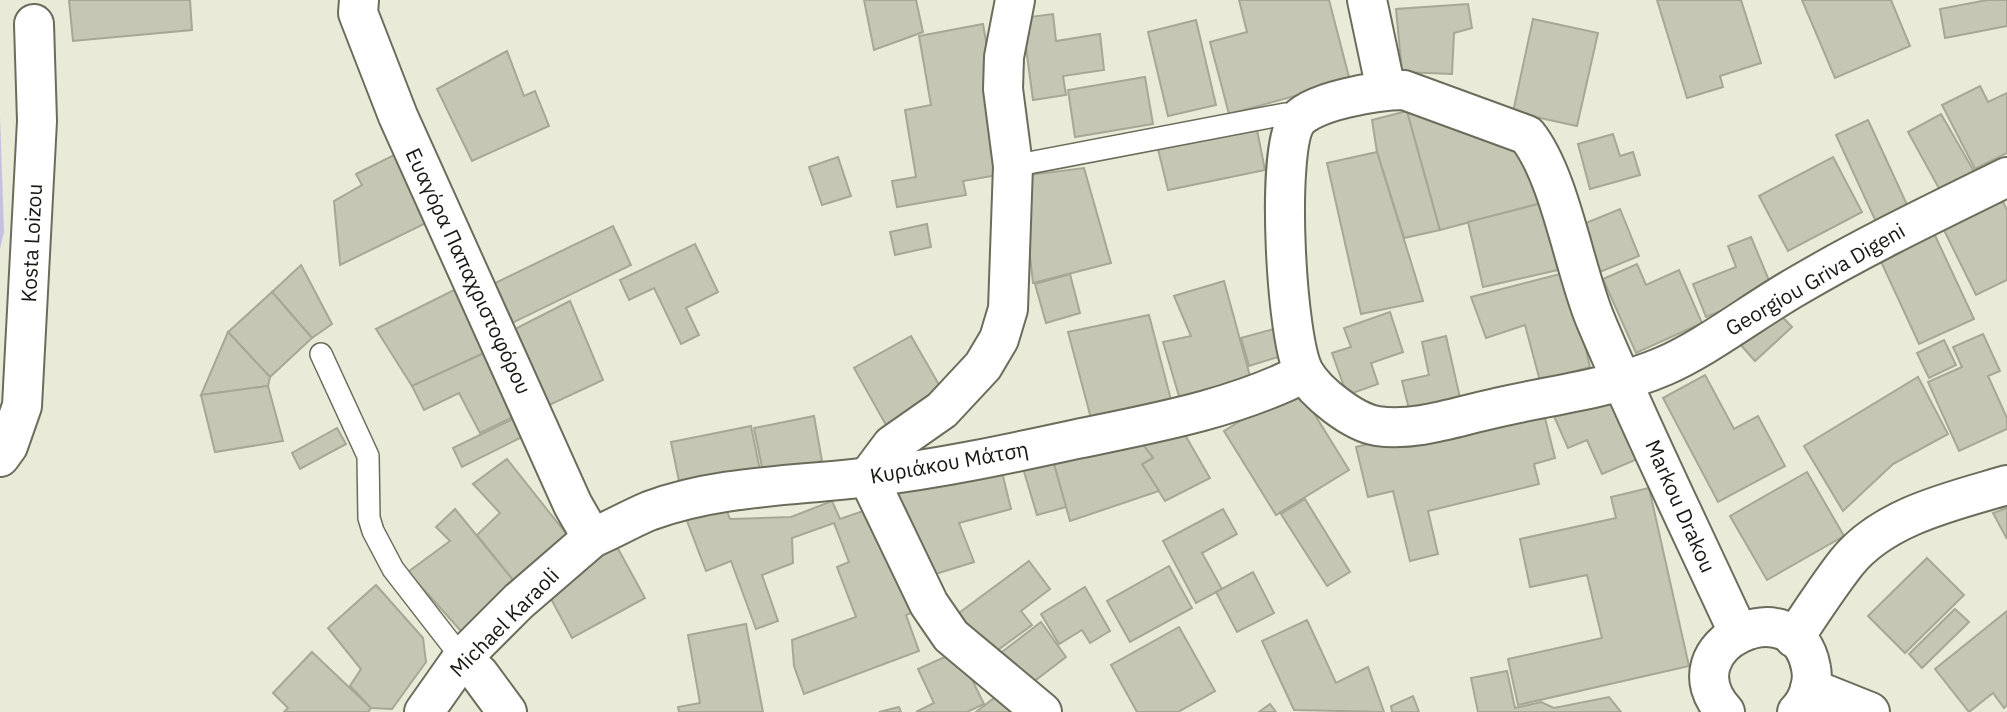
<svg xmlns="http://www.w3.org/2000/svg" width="2007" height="712" font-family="'IBM Plex Sans',sans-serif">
<rect width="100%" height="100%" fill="#eaead8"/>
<polygon fill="#c3c0e0" points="0,116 4,232 0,249"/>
<g fill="#c6c6b4" stroke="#a7a796" stroke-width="2">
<polygon points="69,0 190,0 192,30 73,41"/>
<polygon points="864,0 916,0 923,32 874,50"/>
<polygon points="1239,0 1329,0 1350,81 1229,114 1210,42 1247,32"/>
<polygon points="1657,0 1741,0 1761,63 1720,76 1723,87 1687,98"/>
<polygon points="1802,0 1891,0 1910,46 1835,78"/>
<polygon points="1987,0 2007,0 2007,26 1945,38 1940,9"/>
<polygon points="1468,4 1472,28 1454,33 1452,74 1402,72 1396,9"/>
<polygon points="1053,14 1056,41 1100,34 1104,70 1063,76 1066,95 1033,100 1022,18"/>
<polygon points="1533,19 1598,33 1577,126 1513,112"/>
<polygon points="1196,20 1216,105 1168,116 1148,32"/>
<polygon points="983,24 1009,173 963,181 966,195 897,207 892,181 916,177 905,110 931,105 919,36"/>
<polygon points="507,51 524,96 535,91 549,126 472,161 437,89"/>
<polygon points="1145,77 1153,124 1075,137 1068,90"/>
<polygon points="1980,86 1988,102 2007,93 2007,153 1975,169 1942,105"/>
<polygon points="1407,111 1440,230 1404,238 1377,152 1372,120"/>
<polygon points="1407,111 1517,143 1542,203 1440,230"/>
<polygon points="1941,114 1975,173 1941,192 1908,132"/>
<polygon points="1868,120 1909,209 1877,224 1836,135"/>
<polygon points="1257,130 1265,170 1168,190 1158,149"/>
<polygon points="1613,134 1620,156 1633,152 1640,175 1590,189 1578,144"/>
<polygon points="1377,152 1423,301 1361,314 1327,163"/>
<polygon points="394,155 428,222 340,265 334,201 362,185 356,174"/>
<polygon points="838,157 851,196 822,205 809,167"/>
<polygon points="1833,157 1862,212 1788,251 1759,196"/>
<polygon points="1084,168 1111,263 1033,283 1021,176"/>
<polygon points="1997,189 2007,210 2007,280 1976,295 1938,218"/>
<polygon points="1542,203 1558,270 1483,287 1468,222"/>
<polygon points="1620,209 1639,256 1595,274 1576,227"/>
<polygon points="927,224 931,247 895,255 890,232"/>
<polygon points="613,226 631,265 508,325 489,286"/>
<polygon points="1932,229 1974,319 1919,344 1878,255"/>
<polygon points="1751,237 1773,290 1706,317 1693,284 1736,267 1728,246"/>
<polygon points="695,244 718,292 686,308 699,335 681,344 654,288 629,300 620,280"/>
<polygon points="1637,264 1646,285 1679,270 1702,323 1636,353 1603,279"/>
<polygon points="301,265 332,324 312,338 272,292"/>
<polygon points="1568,272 1590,367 1540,381 1525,325 1486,338 1471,297"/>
<polygon points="1070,274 1080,313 1046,323 1035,284"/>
<polygon points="1224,281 1253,387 1181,403 1163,342 1191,336 1174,296"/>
<polygon points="462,286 493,349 412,386 376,329"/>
<polygon points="272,292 312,338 270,377 228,332"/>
<polygon points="570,301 603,380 545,407 509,332"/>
<polygon points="1775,309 1792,327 1755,361 1739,343"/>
<polygon points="1390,312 1403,352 1371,363 1378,384 1347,395 1332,353 1351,347 1344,328"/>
<polygon points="1149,315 1172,404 1092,422 1068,332"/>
<polygon points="1274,329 1281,356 1249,366 1241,338"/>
<polygon points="228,332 270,377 268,386 201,395"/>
<polygon points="1983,334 2000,371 1988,376 2007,418 2007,429 1959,451 1928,382 1962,367 1953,347"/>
<polygon points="911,336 949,402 891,434 854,368"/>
<polygon points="1446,336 1460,398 1409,409 1402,381 1429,375 1422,342"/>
<polygon points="1944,340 1956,365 1929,378 1917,353"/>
<polygon points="493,349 523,412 480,433 459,393 424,410 412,386"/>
<polygon points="1705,375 1734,429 1758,416 1785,466 1718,502 1663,398"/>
<polygon points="1918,377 1948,434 1893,464 1843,511 1804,446"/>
<polygon points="268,386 283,441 215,452 201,395"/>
<polygon points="1297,386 1349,470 1276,515 1224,431"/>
<polygon points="1621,397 1647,455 1602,474 1587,440 1568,448 1553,414"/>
<polygon points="1541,402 1555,458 1534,464 1539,484 1428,511 1438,554 1410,561 1393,491 1368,497 1356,447"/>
<polygon points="814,416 822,461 763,472 754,428"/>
<polygon points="515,418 524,436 462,467 453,448"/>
<polygon points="751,426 760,470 680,486 671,442"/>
<polygon points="337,428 346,444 300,469 292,453"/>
<polygon points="1181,428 1210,478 1165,501 1142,464 1153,458 1138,438"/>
<polygon points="1138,438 1153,458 1142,464 1159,491 1070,521 1052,457"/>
<polygon points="1052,457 1066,507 1037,515 1022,465"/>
<polygon points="507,459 572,541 517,585 477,535 500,513 473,484"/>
<polygon points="1002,472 1011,509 959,523 974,562 929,576 889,494"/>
<polygon points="1807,472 1844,536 1767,580 1730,516"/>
<polygon points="1649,488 1689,666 1518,705 1508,659 1602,638 1587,575 1530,587 1520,539 1616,518 1611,497"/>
<polygon points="722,499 730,519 791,517 832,501 840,519 869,509 923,608 906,615 919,651 804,694 794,666 792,640 856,617 837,567 849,562 834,523 792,538 793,563 762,575 778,621 756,629 731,561 706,571 684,513"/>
<polygon points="1305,499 1350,572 1327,586 1281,514"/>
<polygon points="2007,508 2007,539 1993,513"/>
<polygon points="455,509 517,585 461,631 408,572 450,541 436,527"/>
<polygon points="1223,509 1237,534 1202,553 1222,589 1196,603 1163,541"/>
<polygon points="616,545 645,598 572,638 543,584"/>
<polygon points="1927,558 1964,595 1905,653 1868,616"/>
<polygon points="1029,561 1050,589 1021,611 1032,625 991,655 959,613"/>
<polygon points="1169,566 1192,608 1130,642 1107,601"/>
<polygon points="1253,572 1274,613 1237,632 1216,592"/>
<polygon points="376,585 423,638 426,662 392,709 371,708 350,686 361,669 328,628"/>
<polygon points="1085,587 1110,631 1090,643 1082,630 1059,644 1041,614"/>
<polygon points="1955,609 1969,622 1922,668 1909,654"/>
<polygon points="2007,611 2007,705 2004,708 1993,693 1969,712 1935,669"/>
<polygon points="1307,620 1336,683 1368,667 1384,712 1294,710 1262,641"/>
<polygon points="1041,622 1066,657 1024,689 998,655"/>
<polygon points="746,624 763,712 679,712 678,707 700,703 688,635"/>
<polygon points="1179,627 1215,691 1178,712 1137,712 1111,665"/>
<polygon points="958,651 984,704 967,712 916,712 934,703 918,669"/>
<polygon points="312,652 371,708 368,712 284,712 288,708 273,693"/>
<polygon points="1507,671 1515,708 1541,702 1554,708 1609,697 1621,712 1478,712 1471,678"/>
<polygon points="1007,688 1025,712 976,712"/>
<polygon points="1413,696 1419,712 1392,712 1391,706"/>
<polygon points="1270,704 1276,712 1259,712"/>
<polygon points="899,707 901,712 879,712"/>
</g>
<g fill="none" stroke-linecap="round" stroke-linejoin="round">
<defs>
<g id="lane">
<polyline points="1013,166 1285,114 1297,121"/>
<polyline points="321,354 368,456 369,518 373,531 393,569 462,658"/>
</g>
<g id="street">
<path d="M359,0l-1,13 40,103 175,389 19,33c19,-8 38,-19 57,-27 69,-26 148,-25 220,-34 69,-8 139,-23 208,-38 77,-16 157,-30 227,-66"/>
<polyline points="1367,0 1386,90"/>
<polyline points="0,457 8,446 22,406 37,121 34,24"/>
<polyline points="868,477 892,445 942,410 983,366 999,339 1008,309 1013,166 1003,89 1004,57 1015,0"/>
<polyline points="868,477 929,604 951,636 1042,712"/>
<path d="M1738,632c-48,-104 -99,-208 -143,-313 -21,-51 -35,-143 -68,-184l-123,-45c-24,0 -95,11 -108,32 -20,32 -10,217 8,250 12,21 49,50 73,54 39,6 81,-10 119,-18 55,-13 115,-19 168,-42 42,-18 91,-56 133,-80 68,-40 139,-74 210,-109"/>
<path d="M1794,638c17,-25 34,-52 53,-76 37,-46 106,-61 160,-77"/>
<polyline points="462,658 479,674 507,712"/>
<polyline points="1810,688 1870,712"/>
<path d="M1725,712c-61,-67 72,-128 86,-44 3,15 -3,33 -14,44"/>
</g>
<polyline id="secondary" points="424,712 462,658 519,601 592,538"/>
</defs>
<use href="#lane" stroke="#6c6c5c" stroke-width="24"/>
<use href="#street" stroke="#6c6c5c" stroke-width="42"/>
<use href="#secondary" stroke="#6c6c5c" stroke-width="42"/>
<use href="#lane" stroke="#fff" stroke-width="21"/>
<use href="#street" stroke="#fff" stroke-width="38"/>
<use href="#secondary" stroke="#fff" stroke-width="38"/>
</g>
<g text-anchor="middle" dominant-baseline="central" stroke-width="5" stroke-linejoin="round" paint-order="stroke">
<g font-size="21" fill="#191913" stroke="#fff">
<text transform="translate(31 243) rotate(-87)">Kosta Loizou</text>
<text transform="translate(469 271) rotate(65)">Ευαγόρα Παπαχριστοφόρου</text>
<text transform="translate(1815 279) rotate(-30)">Georgiou Griva Digeni</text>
<text transform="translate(949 462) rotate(-10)">Κυριάκου Μάτση</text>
<text transform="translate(1681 506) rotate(66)">Markou Drakou</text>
<text transform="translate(504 622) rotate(-45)">Michael Karaoli</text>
</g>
</g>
</svg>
